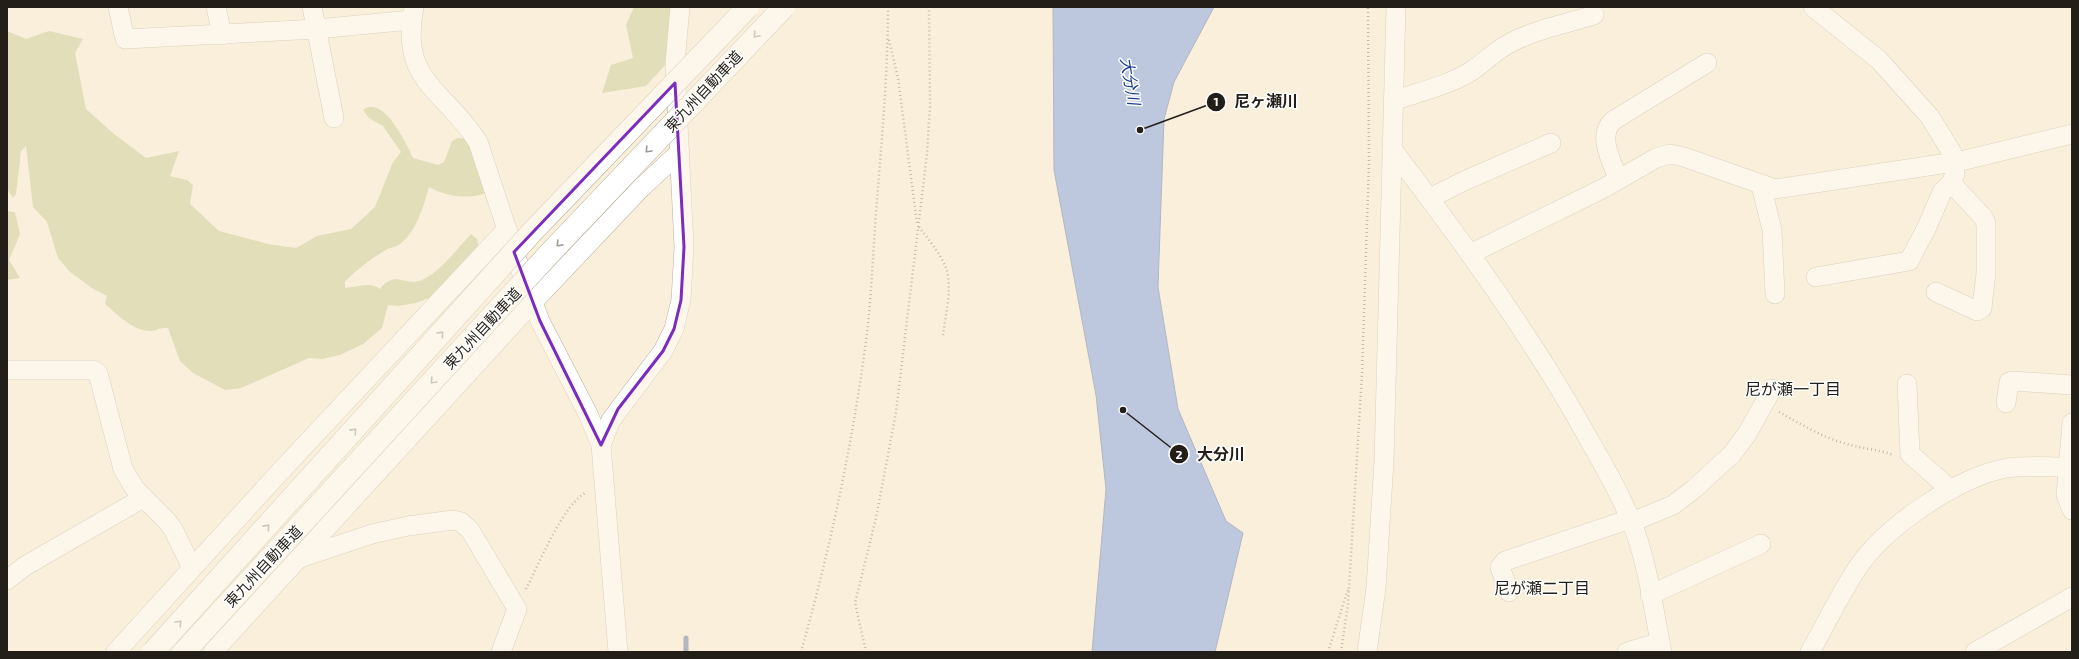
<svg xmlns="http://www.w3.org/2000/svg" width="2079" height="659" font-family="'Exo 2','Noto Sans JP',sans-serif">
<rect width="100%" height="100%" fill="#f9efda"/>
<g fill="#c5ca92">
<polygon points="634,7 671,7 666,64 646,86 602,93 611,65 633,58 626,25"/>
<path d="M7,31l19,8 23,-8 34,8 -8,14 11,56 28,25 32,24 33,-7 -9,25 17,4 6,5 -3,19 29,27 49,13 28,4 21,-12 34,-7 24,-22 18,-45 8,-10 -18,-26 -14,-8 -6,-8c20,-16 43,33 50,48l25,7 6,-3 8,-21 6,-3 11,1 17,54c-17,7 -42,3 -57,-6 -6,20 -12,44 -29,57 -5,4 -10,3 -14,6 -10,5 -35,24 -41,32v6c11,-1 26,-7 35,1 15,-20 25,-2 42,-9 19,-9 35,-31 49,-46l6,5 2,9 -45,48 -18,7 -18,3 -10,-1 -6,23 -19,16 -23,11 -18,4 -13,-1 -68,30 -16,2 -32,-17 -13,-12 -12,-33c-7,-1 -11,3 -18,3 -17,0 -33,-17 -45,-27l2,-8 -15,-8 -22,-16 -12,-14 -11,-36 -14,-15 -7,-61 -5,5 -5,43 -3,4 -6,-9z"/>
<polygon points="7,211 15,212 20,234 9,260 20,278 7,280"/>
</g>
<polygon fill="#7397e2" stroke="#5b73a5" points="1053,7 1214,7 1174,82 1164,119 1158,287 1178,409 1226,521 1243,533 1215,652 1092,652 1106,489 1096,395 1054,170"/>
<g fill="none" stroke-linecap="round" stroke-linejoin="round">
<polyline stroke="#5b73a5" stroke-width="5" points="686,652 686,638"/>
<defs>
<g id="minor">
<polyline points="118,7 125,39 317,29 411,20"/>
<polyline points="216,7 222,35"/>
<polyline points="312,7 334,118"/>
<path d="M414,7c-15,76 31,82 64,135l41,124 21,55 48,93 13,31"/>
<polyline points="1813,7 1879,60 1930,117 1952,153 1955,174 1951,183 1942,192 1926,229 1909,261 1816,277"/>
<path d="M1393,101c26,-9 57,-16 80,-31 13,-9 23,-20 37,-27 26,-14 56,-19 84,-28"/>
<path d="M1392,149c70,92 139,186 195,287 18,32 37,64 49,98 13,37 18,79 26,118"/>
<path d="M1618,179c-6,-18 -22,-44 -4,-59l93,-57"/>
<polyline points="1761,185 1772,230 1775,294"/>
<polyline points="1430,198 1464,181 1551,143"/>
<polyline points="1470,254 1604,188 1656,158 1670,154 1684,157 1775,189 1961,161 2072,134"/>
<polyline points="1936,292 1977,311 1982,308 1986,273 1986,223 1983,217 1951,183"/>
<polyline points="7,370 93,370 98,373 123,469 135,489 166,520 173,529 192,568"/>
<polyline points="1907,384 1910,454 1951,490"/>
<polyline points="2006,403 2009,382 2012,381 2072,385"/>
<polyline points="2072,423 2066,495 2072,510"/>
<polyline points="1632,522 1673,505 1694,489 1732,454 1747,434 1772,389"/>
<polyline points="300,558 372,534 408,526 453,520 461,522 470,530 517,609 501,652"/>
<polyline points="7,580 25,566 143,498"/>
<polyline points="1509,592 1500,567 1505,561 1630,519"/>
<polyline points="1650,595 1761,544"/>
<polyline points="116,652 278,474 507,229"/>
<polyline points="213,652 532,303 641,188 680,152"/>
<polyline points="618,652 601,445 611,420 663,351 674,329 681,300 684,247 675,63 680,7"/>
<polyline points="1367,652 1376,588 1384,461 1396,7"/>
<polyline points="1627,652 1660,642"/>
<path d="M1810,652c16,-28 30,-58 48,-85 28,-41 100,-90 149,-99 20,-3 41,-1 61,-1"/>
<polyline points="1975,652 2072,597"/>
</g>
</defs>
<use href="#minor" stroke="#b9af9b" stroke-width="20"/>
<g stroke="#847e70" stroke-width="2.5" stroke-dasharray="1 3" stroke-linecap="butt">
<polyline points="889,40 898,78 917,223"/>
<path d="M919,227c10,13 21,26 27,41 7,20 -1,48 -3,68"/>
<path d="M1779,412c22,12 44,26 68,32 16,5 31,5 46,11"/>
<path d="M526,589c12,-23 38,-87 61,-97"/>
<path d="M801,652c29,-102 51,-206 65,-311 6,-47 7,-94 11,-141 5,-64 11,-129 11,-193"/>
<polyline points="866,652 855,603 876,518 896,412 927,154 930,107 929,7"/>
<polyline points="1328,652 1348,589"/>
<polyline points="1341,652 1348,604 1362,374 1369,162 1368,7"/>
</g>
<use href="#minor" stroke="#fff" stroke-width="19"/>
<defs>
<g id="highway-bridge">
<polyline points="153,652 533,231 748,7"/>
<polyline points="184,652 549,254 784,7"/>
</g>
</defs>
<use href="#highway-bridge" stroke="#b9af9b" stroke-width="23" stroke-linecap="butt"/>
<use href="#highway-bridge" stroke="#fff" stroke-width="22"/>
</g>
<defs><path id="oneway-chevron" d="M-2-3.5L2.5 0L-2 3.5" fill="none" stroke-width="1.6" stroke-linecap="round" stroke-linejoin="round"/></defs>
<g stroke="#9c9a97">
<use href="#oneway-chevron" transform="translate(756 35) rotate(133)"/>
<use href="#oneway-chevron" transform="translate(648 150) rotate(133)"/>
<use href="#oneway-chevron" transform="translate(559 244) rotate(133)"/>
<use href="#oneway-chevron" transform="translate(441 334) rotate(-48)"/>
<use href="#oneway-chevron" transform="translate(433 381) rotate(133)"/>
<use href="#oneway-chevron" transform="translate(354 431) rotate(-48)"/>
<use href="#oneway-chevron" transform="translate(267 527) rotate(-48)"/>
<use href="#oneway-chevron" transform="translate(179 623) rotate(-47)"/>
</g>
<path d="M0 0H2079V659H0ZM675,83l9,164 -3,53 -7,29 -11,22 -45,58 -17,36 -61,-124 -26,-69z" fill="#f9efda" fill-opacity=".55" fill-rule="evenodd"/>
<path fill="none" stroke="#7b2cbf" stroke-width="3" stroke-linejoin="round" d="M675,83l9,164 -3,53 -7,29 -11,22 -45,58 -17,36 -61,-124 -26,-69z"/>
<g text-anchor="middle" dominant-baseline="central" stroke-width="3" stroke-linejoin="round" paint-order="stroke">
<g font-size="15" fill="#231f18" stroke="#fff">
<text transform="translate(703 91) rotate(-47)">東九州自動車道</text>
<text transform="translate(482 328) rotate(-47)">東九州自動車道</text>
<text transform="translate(263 566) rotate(-47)">東九州自動車道</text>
</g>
<g font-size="16" font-style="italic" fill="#193c92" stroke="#fff">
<text transform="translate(1131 81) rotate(80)">大分川</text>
</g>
<g font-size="16" fill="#231f18" stroke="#fff">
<text x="1793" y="388">尼が瀬一丁目</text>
<text x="1542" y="587">尼が瀬二丁目</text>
</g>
</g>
<path fill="none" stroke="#231f18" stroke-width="1.5" d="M1140 130L1216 102M1123 410L1179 454"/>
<g fill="#231f18" stroke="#fff" stroke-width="1.5">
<circle cx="1140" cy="130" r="4"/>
<circle cx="1123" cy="410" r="4"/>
<circle cx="1216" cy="102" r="10"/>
<circle cx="1179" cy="454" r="10"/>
</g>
<g font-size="12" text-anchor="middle" font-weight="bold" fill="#fff">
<text x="1216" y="106">1</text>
<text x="1179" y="459">2</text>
</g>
<g font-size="16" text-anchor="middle" font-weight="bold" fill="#231f18" stroke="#fff" stroke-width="3" stroke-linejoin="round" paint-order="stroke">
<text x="1266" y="107">尼ヶ瀬川</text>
<text x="1221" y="460">大分川</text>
</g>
<rect width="2079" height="659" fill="none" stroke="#231f18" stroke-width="16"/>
</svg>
